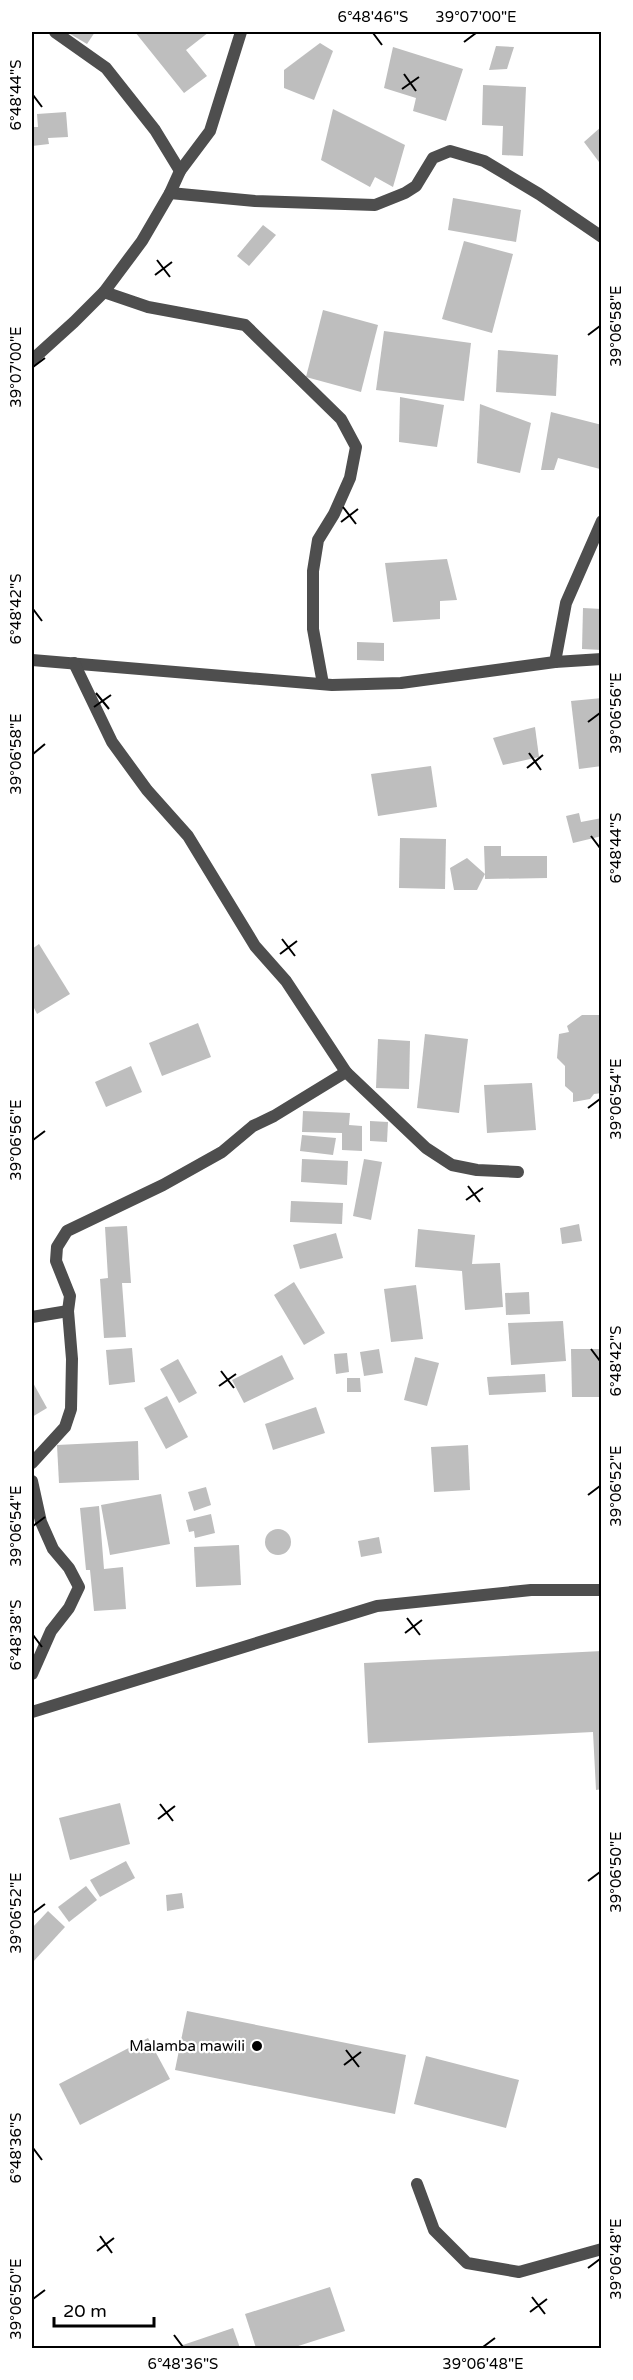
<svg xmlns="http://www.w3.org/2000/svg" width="633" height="2380" font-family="'Varela Round',sans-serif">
<rect width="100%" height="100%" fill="#fff"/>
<g fill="#bebebe">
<polygon points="67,32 95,32 87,44"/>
<polygon points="135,32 209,32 186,50 207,76 184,93"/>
<polygon points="320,43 333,51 314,100 284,88 284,70"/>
<polygon points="496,46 514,47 507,69 489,70"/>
<polygon points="393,47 463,69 446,121 413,111 416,98 384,88"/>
<polygon points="483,85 526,87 523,156 502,155 503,126 482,125"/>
<polygon points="333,109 405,145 393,187 375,177 370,187 321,160"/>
<polygon points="66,112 68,137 48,138 49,144 32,146 32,127 38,127 37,114"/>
<polygon points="602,126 602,166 584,142"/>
<polygon points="453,198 521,210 516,242 448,230"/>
<polygon points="263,225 276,235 249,266 237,256"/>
<polygon points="464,241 513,254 492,333 442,319"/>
<polygon points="323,310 378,325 361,392 306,377"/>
<polygon points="384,331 471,343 464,401 376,390"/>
<polygon points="498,350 558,355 556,396 496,392"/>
<polygon points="400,397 444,405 437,447 399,442"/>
<polygon points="480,404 531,423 520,473 477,463"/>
<polygon points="551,412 602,425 600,469 558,458 554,470 541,470"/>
<polygon points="447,559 457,600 440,601 440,619 393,622 385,563"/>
<polygon points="583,608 602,609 602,650 582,649"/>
<polygon points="357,642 384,643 384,661 357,660"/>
<polygon points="602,698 602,766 579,769 571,701"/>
<polygon points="535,727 539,757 503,765 493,738"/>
<polygon points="431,766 437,807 378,816 371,774"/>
<polygon points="579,813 581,822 602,818 602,836 573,843 566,816"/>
<polygon points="400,838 446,839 445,889 399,888"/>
<polygon points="484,846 501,846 501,856 547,856 547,878 485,879 485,874 477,890 454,890 450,868 467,858 485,874"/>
<polygon points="39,944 70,994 37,1014 32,1004 32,949"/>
<polygon points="582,1015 602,1015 602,1093 594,1094 590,1099 573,1102 573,1093 565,1086 565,1066 557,1058 559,1034 569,1032 567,1026"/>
<polygon points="198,1023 211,1057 162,1076 149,1043"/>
<polygon points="425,1034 468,1039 459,1113 417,1108"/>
<polygon points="378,1039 410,1041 409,1089 376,1088"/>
<polygon points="131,1066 142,1092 106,1107 95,1082"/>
<polygon points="532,1083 536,1130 487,1133 484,1085"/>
<polygon points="303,1111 350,1113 349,1125 362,1126 362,1151 342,1150 342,1133 302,1132"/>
<polygon points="370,1121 388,1122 387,1142 370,1141"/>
<polygon points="302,1135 336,1138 333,1155 300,1151"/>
<polygon points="302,1159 348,1161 347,1185 301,1182"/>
<polygon points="364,1159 382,1162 371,1220 353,1216"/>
<polygon points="291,1201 343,1203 342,1224 290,1222"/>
<polygon points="579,1224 582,1241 562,1244 560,1228"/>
<polygon points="127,1226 131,1283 122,1283 126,1337 104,1338 100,1279 108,1278 105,1227"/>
<polygon points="418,1229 475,1235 472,1264 500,1263 503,1307 465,1310 462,1271 415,1267"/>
<polygon points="336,1233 343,1258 300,1269 293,1245"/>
<polygon points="294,1282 325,1333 304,1345 274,1295"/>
<polygon points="416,1285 423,1339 391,1342 384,1289"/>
<polygon points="529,1292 530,1314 506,1315 505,1293"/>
<polygon points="563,1321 566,1361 511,1365 508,1323"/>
<polygon points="132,1348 135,1382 109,1385 106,1350"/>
<polygon points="379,1349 383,1373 364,1376 360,1352"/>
<polygon points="571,1349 602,1349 602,1397 572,1397"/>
<polygon points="347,1353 349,1372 336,1374 334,1354"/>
<polygon points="282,1355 294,1379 244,1403 232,1380"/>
<polygon points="415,1357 439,1363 427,1406 404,1400"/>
<polygon points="178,1359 197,1393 179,1403 160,1369"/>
<polygon points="545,1374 546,1392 489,1395 487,1377"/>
<polygon points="347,1378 360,1378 361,1392 347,1392"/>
<polygon points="32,1381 47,1408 32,1417"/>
<polygon points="167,1396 188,1437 166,1449 144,1408"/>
<polygon points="316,1407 325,1433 273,1450 265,1424"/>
<polygon points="138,1441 139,1480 59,1483 57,1445"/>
<polygon points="468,1445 470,1490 434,1492 431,1447"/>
<polygon points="206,1487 211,1505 194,1511 188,1492"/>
<polygon points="161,1494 170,1544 110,1555 101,1505"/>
<polygon points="99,1506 104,1569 123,1567 126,1609 94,1611 90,1570 86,1570 80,1508"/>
<polygon points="211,1514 215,1533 195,1538 194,1531 189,1532 186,1520"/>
<circle cx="278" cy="1542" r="13"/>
<polygon points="379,1537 382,1553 361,1557 358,1541"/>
<polygon points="239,1545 241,1585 196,1587 194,1547"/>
<polygon points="602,1651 602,1789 596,1790 593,1732 368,1743 364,1663"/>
<polygon points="120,1803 130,1844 70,1860 59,1818"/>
<polygon points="126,1861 135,1878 100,1897 90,1880"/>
<polygon points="86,1886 97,1900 69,1922 58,1907"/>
<polygon points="182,1893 184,1908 167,1911 166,1895"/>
<polygon points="48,1911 65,1927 32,1963 32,1928"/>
<polygon points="187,2011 406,2055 395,2114 175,2070"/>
<polygon points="148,2038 170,2079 80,2125 59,2084"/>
<polygon points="426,2056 519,2080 506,2128 414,2104"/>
<polygon points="330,2287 345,2331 292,2348 256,2348 245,2314"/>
<polygon points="233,2328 240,2348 174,2348"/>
</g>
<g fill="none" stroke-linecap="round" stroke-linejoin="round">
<polyline stroke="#4e4e4e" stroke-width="12" points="417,2184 434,2230 467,2263 519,2272 602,2249"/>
<g stroke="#4e4e4e" stroke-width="12">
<polyline points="55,32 106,68 155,130 180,171"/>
<polyline points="170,193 255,201 375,205 405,193 416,186 433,158 450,151 484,161 539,194 602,237"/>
<polyline points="104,292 148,307 245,325 341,419 356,447 350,478 334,514 318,540 313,571 313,629 323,684"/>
<polyline points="32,360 74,322 104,292 142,241 170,193 180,171 210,131 241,32"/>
<polyline points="32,660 332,685 401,683 555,662 602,659"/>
<polyline points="555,662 566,603 602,521"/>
<polyline points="74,663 112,742 147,790 188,836 255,946 286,981 346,1072 426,1148 452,1165 477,1170 518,1172"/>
<polyline points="32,1317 68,1311"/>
<polyline points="32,1463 65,1427 71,1409 72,1359 68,1311 70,1296 56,1261 57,1247 67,1231 163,1185 222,1152 253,1126 274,1116 346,1072"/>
<polyline points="32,1481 41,1522 53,1549 69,1568 79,1587 69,1608 51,1631 32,1674"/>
<polyline points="32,1712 377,1606 531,1590 602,1590"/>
</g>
</g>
<path fill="none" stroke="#000" stroke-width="2" d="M373,33l9,12M464,42l12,-9M404,74l12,17M402,89l17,-12M33,95l9,12M157,260l13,17M155,275l17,-13M588,335l12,-9M33,367l12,-9M343,507l13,17M341,522l17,-13M33,609l9,12M96,693l13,16M94,707l17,-12M588,722l12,-9M529,753l12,17M33,754l12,-10M527,768l16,-13M591,836l9,12M282,939l13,17M280,954l17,-13M588,1108l12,-9M33,1140l12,-9M468,1186l12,16M466,1200l17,-12M591,1349l9,12M221,1371l13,17M219,1386l17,-12M588,1495l12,-9M33,1526l12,-9M407,1618l13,17M405,1633l17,-13M33,1635l9,12M160,1804l13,17M158,1819l17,-13M588,1881l12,-9M33,1913l12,-9M346,2050l13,17M344,2065l17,-13M33,2148l9,12M100,2236l12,17M97,2251l17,-13M588,2268l12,-9M532,2297l13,17M33,2299l12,-9M530,2312l17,-13M174,2335l9,12M483,2347l12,-9"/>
<circle fill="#000" stroke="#fff" stroke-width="2" cx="257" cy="2046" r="6"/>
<g text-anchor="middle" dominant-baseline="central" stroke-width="4.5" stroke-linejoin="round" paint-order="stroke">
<g font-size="15" fill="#000" stroke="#fff" text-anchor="end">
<text x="245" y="2046">Malamba mawili</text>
</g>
</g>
<rect width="633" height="2380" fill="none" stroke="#ffffff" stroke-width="66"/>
<path d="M54 2317v9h100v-9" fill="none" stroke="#000000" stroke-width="3"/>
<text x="63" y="2317" font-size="18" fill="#000000" stroke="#ffffff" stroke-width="4.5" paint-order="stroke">20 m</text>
<rect x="33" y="33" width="567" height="2314" fill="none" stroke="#000" stroke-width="2"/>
<g font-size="15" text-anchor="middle" fill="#000">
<text x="373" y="22">6°48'46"S</text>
<text x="476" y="22">39°07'00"E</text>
<text transform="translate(16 95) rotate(-90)" y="5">6°48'44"S</text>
<text transform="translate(616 326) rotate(-90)" y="5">39°06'58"E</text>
<text transform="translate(16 367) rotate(-90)" y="5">39°07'00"E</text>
<text transform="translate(16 609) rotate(-90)" y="5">6°48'42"S</text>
<text transform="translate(616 713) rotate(-90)" y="5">39°06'56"E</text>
<text transform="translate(16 754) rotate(-90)" y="5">39°06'58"E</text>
<text transform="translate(616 848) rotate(-90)" y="5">6°48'44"S</text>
<text transform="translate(616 1099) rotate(-90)" y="5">39°06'54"E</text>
<text transform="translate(16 1140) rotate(-90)" y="5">39°06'56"E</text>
<text transform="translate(616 1361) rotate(-90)" y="5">6°48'42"S</text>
<text transform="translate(616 1486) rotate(-90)" y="5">39°06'52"E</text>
<text transform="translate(16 1526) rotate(-90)" y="5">39°06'54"E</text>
<text transform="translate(16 1635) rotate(-90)" y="5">6°48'38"S</text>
<text transform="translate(616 1872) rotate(-90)" y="5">39°06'50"E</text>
<text transform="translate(16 1913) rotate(-90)" y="5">39°06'52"E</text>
<text transform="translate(16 2148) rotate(-90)" y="5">6°48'36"S</text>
<text transform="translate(616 2259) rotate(-90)" y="5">39°06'48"E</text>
<text transform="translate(16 2299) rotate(-90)" y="5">39°06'50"E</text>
<text x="183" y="2369">6°48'36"S</text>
<text x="483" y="2369">39°06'48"E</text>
</g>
</svg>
